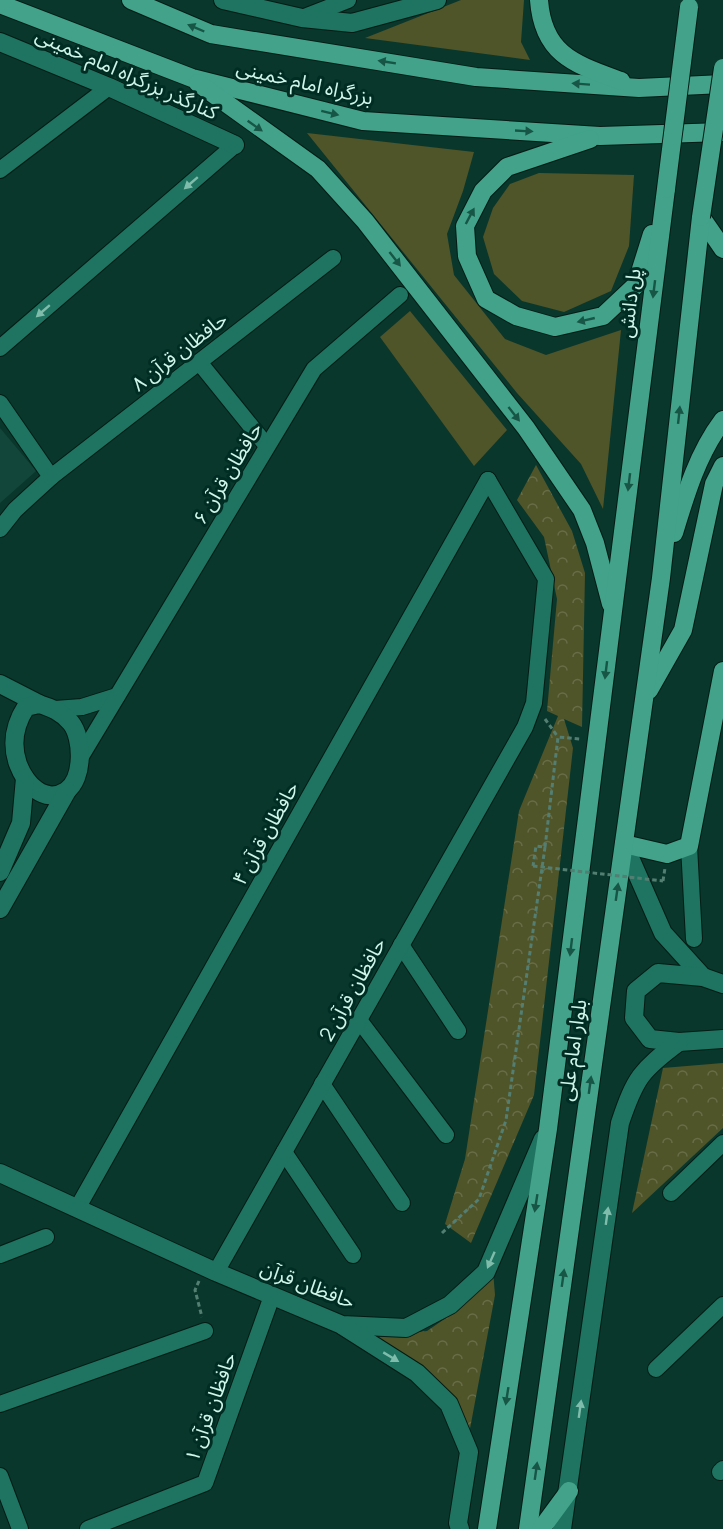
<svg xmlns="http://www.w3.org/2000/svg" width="723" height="1529" font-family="Manrope,'Noto Sans Arabic',sans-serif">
<defs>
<pattern id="park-crowns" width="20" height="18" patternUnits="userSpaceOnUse" patternTransform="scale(1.5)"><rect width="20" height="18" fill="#505429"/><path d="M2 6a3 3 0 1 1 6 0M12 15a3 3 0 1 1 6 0" fill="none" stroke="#686d48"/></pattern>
</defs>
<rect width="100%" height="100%" fill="#0a372c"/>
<polygon fill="#13463a" points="0,428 36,471 0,503"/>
<g fill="#505429">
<polygon points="461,0 524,0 521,42 530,60 365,38"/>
<polygon points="307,133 474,152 463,191 447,234 454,275 505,339 546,355 621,330 603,509 581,464 517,393"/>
<polygon points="539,173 634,175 629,246 611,291 564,312 522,301 494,274 483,237 493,208 510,184"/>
<polygon points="410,311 507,430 474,466 380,337"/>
</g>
<g fill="url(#park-crowns)">
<polygon points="536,465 572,531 585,573 582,727 564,719 573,748 534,1095 471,1243 445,1224 465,1159 519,811 558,716 547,711 557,599 544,537 517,500"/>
<polygon points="723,1063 723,1128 632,1213 663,1068"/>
<polygon points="493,1271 495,1295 469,1434 373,1337 427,1331 462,1307"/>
</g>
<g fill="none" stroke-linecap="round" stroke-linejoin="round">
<defs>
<g id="minor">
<polyline points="302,18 348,0"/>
<polyline points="0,170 109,87"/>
<polyline points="0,348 235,145"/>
<polyline points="199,362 267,446"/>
<polyline points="0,403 51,477 15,510 0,529"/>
<polyline points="51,477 333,258"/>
<polyline points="55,709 82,707 117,696"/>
<polyline points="80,758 314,369 400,295"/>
<polyline points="689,846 694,939"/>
<polyline points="401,945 458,1031"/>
<polyline points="359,1020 446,1135"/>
<polyline points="322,1084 402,1203"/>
<polyline points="284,1152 353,1255"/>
<polyline points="671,1193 723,1143"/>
<polyline points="78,1207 488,480"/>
<polyline points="0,1255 46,1237"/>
<polyline points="216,1272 525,727 534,703 546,579 488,480"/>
<polyline points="656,1369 723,1305"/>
<polyline points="0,1404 205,1331"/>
<polyline points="720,1472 723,1469"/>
<polyline points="0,1476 20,1529"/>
<polyline points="88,1529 205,1483 272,1296"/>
</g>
<g id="tertiary">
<polyline points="223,0 302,18 352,23 437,0"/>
<polyline points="0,42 109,87 235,145"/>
<polyline points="0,684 39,704"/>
<path d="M39,704c13,4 23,8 32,19 12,15 13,56 -5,68 -22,14 -41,-8 -48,-27 -7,-20 -3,-40 8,-57z"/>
<polyline points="624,844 663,933 703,977"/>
<polyline points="0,872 21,823 25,778"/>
<polyline points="0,909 67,791"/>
<polyline points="723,984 703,977 658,973 636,991 634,1018 650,1039 679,1042 723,1039"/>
<polyline points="0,1173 216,1272 342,1325 406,1328 450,1305 486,1272 543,1139"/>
<polyline points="343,1326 417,1373 449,1404 469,1452 458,1523 460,1529"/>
<path d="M562,1529l58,-406c15,-45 21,-53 59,-81"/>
</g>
<g id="trunk">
<polyline points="131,0 211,34 476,77 639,88 723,84"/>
<path d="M539,0c4,55 36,64 82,81"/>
<polyline points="0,4 192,78 363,121 600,136 723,132"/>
<polyline points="198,83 318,169 365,221 526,428 582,510 595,543 611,604"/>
<polyline points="590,139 507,167 483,191 465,226 467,256 486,299 516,316 555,327 603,316 636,285 652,234"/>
<polyline points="701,217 723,249"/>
<path d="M674,533c12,-40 24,-80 49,-113"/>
<polyline points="649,690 683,630 714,484 723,466"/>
<polyline points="624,844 667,854 689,846 723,671"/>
<polyline points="487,1529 548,1129 666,189"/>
<polyline points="528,1529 661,578 701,217"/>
<polyline points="541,1529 569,1491"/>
</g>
</defs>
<use href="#minor" stroke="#031c15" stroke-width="18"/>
<use href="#tertiary" stroke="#031c15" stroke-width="20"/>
<use href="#trunk" stroke="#031c15" stroke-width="20"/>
<g stroke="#537e72" stroke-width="3" stroke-dasharray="4.5 3" stroke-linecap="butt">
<polyline points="545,719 558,737"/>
<polyline points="545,847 558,737 580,739"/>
<polyline points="663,881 665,868"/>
<polyline points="442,1233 479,1199 506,1120 545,847 536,846 533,866"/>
<polyline points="199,1281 195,1290 202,1317"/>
</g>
<use href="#minor" stroke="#1e7460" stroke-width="16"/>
<use href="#tertiary" stroke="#1e7460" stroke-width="18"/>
<use href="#trunk" stroke="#42a28a" stroke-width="18"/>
<defs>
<g id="trunk-bridge">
<polyline points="666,189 689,7"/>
<polyline points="701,217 723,68"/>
</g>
</defs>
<use href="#trunk-bridge" stroke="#031c15" stroke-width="20" stroke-linecap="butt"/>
<polyline stroke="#537e72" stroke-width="3" stroke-dasharray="4.5 3" stroke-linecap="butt" points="533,866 663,881"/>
<use href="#trunk-bridge" stroke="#42a28a" stroke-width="18"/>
</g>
<defs><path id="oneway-solid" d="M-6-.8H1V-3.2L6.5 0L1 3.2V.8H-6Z" transform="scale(1.5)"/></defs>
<g fill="#175647">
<use href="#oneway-solid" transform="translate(196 28) rotate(-157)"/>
<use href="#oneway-solid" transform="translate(387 62) rotate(-171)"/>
<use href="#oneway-solid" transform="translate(581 84) rotate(-176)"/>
<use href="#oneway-solid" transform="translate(330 113) rotate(14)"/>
<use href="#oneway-solid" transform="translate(255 126) rotate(35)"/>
<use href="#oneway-solid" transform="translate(524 131) rotate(3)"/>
<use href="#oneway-solid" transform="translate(470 216) rotate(-62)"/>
<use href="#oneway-solid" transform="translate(395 259) rotate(52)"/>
<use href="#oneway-solid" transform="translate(654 289) rotate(97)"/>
<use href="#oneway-solid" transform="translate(586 320) rotate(167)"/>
<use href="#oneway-solid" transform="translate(514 414) rotate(52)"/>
<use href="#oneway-solid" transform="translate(679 415) rotate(-84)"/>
<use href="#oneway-solid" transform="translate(629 482) rotate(97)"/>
<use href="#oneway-solid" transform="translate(606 670) rotate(97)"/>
<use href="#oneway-solid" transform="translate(617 892) rotate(-82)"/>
<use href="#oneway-solid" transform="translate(571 947) rotate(97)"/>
<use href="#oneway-solid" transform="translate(590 1085) rotate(-82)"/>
<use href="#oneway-solid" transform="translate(536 1203) rotate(99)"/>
<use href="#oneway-solid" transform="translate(563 1278) rotate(-82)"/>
<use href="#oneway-solid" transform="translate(507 1396) rotate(99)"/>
<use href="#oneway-solid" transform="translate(536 1471) rotate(-82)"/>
</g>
<g fill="#80bcab">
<use href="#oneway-solid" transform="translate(191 183) rotate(139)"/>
<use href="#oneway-solid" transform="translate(43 311) rotate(139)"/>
<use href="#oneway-solid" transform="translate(607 1216) rotate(-82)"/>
<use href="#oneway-solid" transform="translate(491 1260) rotate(114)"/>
<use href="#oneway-solid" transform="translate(391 1357) rotate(31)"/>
<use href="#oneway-solid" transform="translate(580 1409) rotate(-82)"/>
</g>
<g text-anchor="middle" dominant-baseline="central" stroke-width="6" stroke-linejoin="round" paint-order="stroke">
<g font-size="20" fill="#d0f6e9" stroke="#002d23">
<text transform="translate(127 73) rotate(24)">کنارگذر بزرگراه امام خمینی</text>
<text transform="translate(305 82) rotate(13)">بزرگراه امام خمینی</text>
<text transform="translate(629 303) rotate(-83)">پل دانش</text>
<text transform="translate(179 351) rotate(-38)">حافظان قرآن ۸</text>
<text transform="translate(227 473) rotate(-59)">حافظان قرآن ۶</text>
<text transform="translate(265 833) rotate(-61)">حافظان قرآن ۴</text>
<text transform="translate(352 989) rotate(-61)">حافظان قرآن 2</text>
<text transform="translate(572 1050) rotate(-82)">بلوار امام علی</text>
<text transform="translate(308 1284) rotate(21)">حافظان قرآن</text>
<text transform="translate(210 1407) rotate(-70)">حافظان قرآن ۱</text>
</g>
</g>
</svg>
